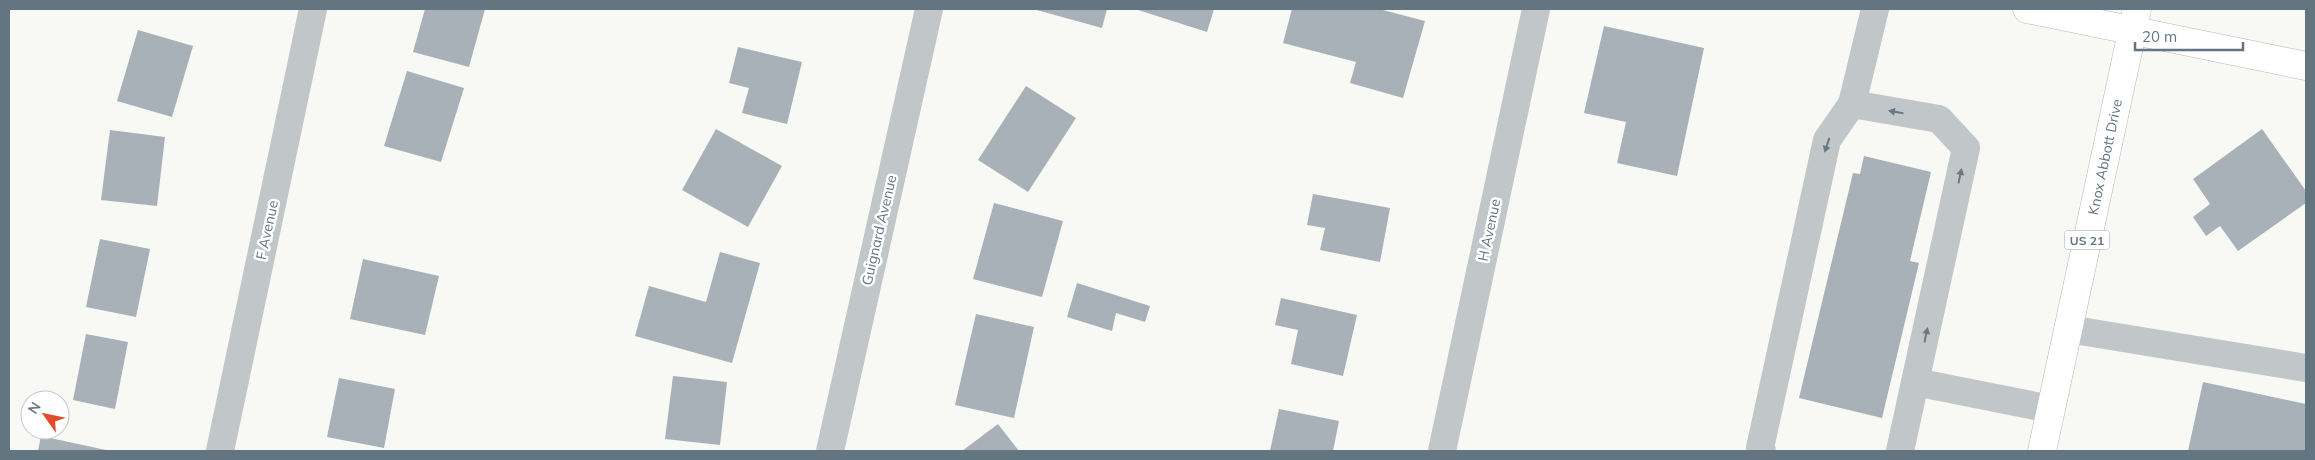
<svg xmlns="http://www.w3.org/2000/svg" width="2315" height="460" font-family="Mulish,sans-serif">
<rect width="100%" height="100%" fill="#f8f8f5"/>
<g fill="#a8b1b7">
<polygon points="425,9 485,9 469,67 413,52"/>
<polygon points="1033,9 1107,9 1102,28"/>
<polygon points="1135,9 1214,9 1207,32"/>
<polygon points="1292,9 1379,9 1425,21 1403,98 1350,83 1356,62 1283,43"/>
<polygon points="1604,26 1704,48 1677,176 1617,163 1626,122 1584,113"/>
<polygon points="138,30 193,46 172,117 117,101"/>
<polygon points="738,47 802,62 787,124 742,113 749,88 729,83"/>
<polygon points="407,71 464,88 441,162 384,146"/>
<polygon points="1026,86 1076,118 1028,192 978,160"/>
<polygon points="716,129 782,166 748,227 682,190"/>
<polygon points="2262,129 2306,191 2306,203 2238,251 2220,226 2206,236 2193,217 2210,204 2193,179"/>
<polygon points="110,130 165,137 157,206 101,200"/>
<polygon points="1864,156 1931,172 1910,261 1919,263 1882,418 1799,398 1853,173 1860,174"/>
<polygon points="1313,194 1390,208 1380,262 1320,250 1325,228 1307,225"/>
<polygon points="994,203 1063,221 1042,297 973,279"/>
<polygon points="100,239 150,249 136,317 86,307"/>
<polygon points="720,252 760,263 732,363 635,336 649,286 706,302"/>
<polygon points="363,259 439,276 425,335 350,319"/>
<polygon points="1077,283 1150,306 1145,322 1116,313 1112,331 1067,317"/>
<polygon points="1281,298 1357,315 1343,376 1291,364 1298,330 1275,325"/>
<polygon points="976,314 1034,327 1014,418 955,405"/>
<polygon points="86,334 128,342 115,409 73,400"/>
<polygon points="673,376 727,382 720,445 665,439"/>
<polygon points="339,378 395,389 384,448 327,437"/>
<polygon points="2203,382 2306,404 2306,451 2188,451"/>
<polygon points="1279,409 1339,421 1333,451 1270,451"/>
<polygon points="998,424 1019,451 962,451"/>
<polygon points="41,436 106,450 106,451 38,451"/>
</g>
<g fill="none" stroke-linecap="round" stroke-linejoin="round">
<defs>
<g id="major">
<polyline points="2027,9 2306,66"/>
<polyline points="2042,451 2137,9"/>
</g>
</defs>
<use href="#major" stroke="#b3b8bc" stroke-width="29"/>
<g stroke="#c1c6c9" stroke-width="28">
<polyline points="1852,104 1939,119 1966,148 1900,451"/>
<polyline points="2068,329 2306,368"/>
<polyline points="1915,382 2051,409"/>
<polyline points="220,451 313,9"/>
<polyline points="830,451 929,9"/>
<polyline points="1442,451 1536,9"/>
<polyline points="1762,451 1760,448 1827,140 1852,104 1875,9"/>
</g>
<use href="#major" stroke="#fff" stroke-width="28"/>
</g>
<defs><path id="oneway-solid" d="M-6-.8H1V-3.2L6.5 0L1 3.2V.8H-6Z" transform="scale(1.25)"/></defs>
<g fill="#687984">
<use href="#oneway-solid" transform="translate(1896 112) rotate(-170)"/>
<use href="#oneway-solid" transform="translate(1827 145) rotate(108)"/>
<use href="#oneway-solid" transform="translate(1960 176) rotate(-78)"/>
<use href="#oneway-solid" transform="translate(1926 335) rotate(-78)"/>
</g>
<g text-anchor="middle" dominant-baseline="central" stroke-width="5" stroke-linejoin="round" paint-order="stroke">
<rect fill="#fff" stroke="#929ea6" stroke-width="1" x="2064.5" y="230.5" width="45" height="19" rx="4"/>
<g font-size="12" font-weight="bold" fill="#637580">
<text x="2087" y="240">US 21</text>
</g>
<g font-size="14" fill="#637580" stroke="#fff">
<text transform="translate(2105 157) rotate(-78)">Knox Abbott Drive</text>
<text transform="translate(267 230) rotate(-78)">F Avenue</text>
<text transform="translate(879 230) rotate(-77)">Guignard Avenue</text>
<text transform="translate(1489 230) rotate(-78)">H Avenue</text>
</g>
</g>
<rect width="2315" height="460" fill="none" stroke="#637580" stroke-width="20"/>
<g transform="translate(45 415) rotate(303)"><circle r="24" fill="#ffffff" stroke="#c1c8cc"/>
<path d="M0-4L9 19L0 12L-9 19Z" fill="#e24c2b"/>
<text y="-8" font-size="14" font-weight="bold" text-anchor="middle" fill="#637580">N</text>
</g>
<path d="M2135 42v8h108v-8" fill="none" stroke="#637580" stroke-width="2.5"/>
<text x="2142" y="42" font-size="15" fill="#637580" stroke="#ffffff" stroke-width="4" paint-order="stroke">20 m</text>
</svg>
